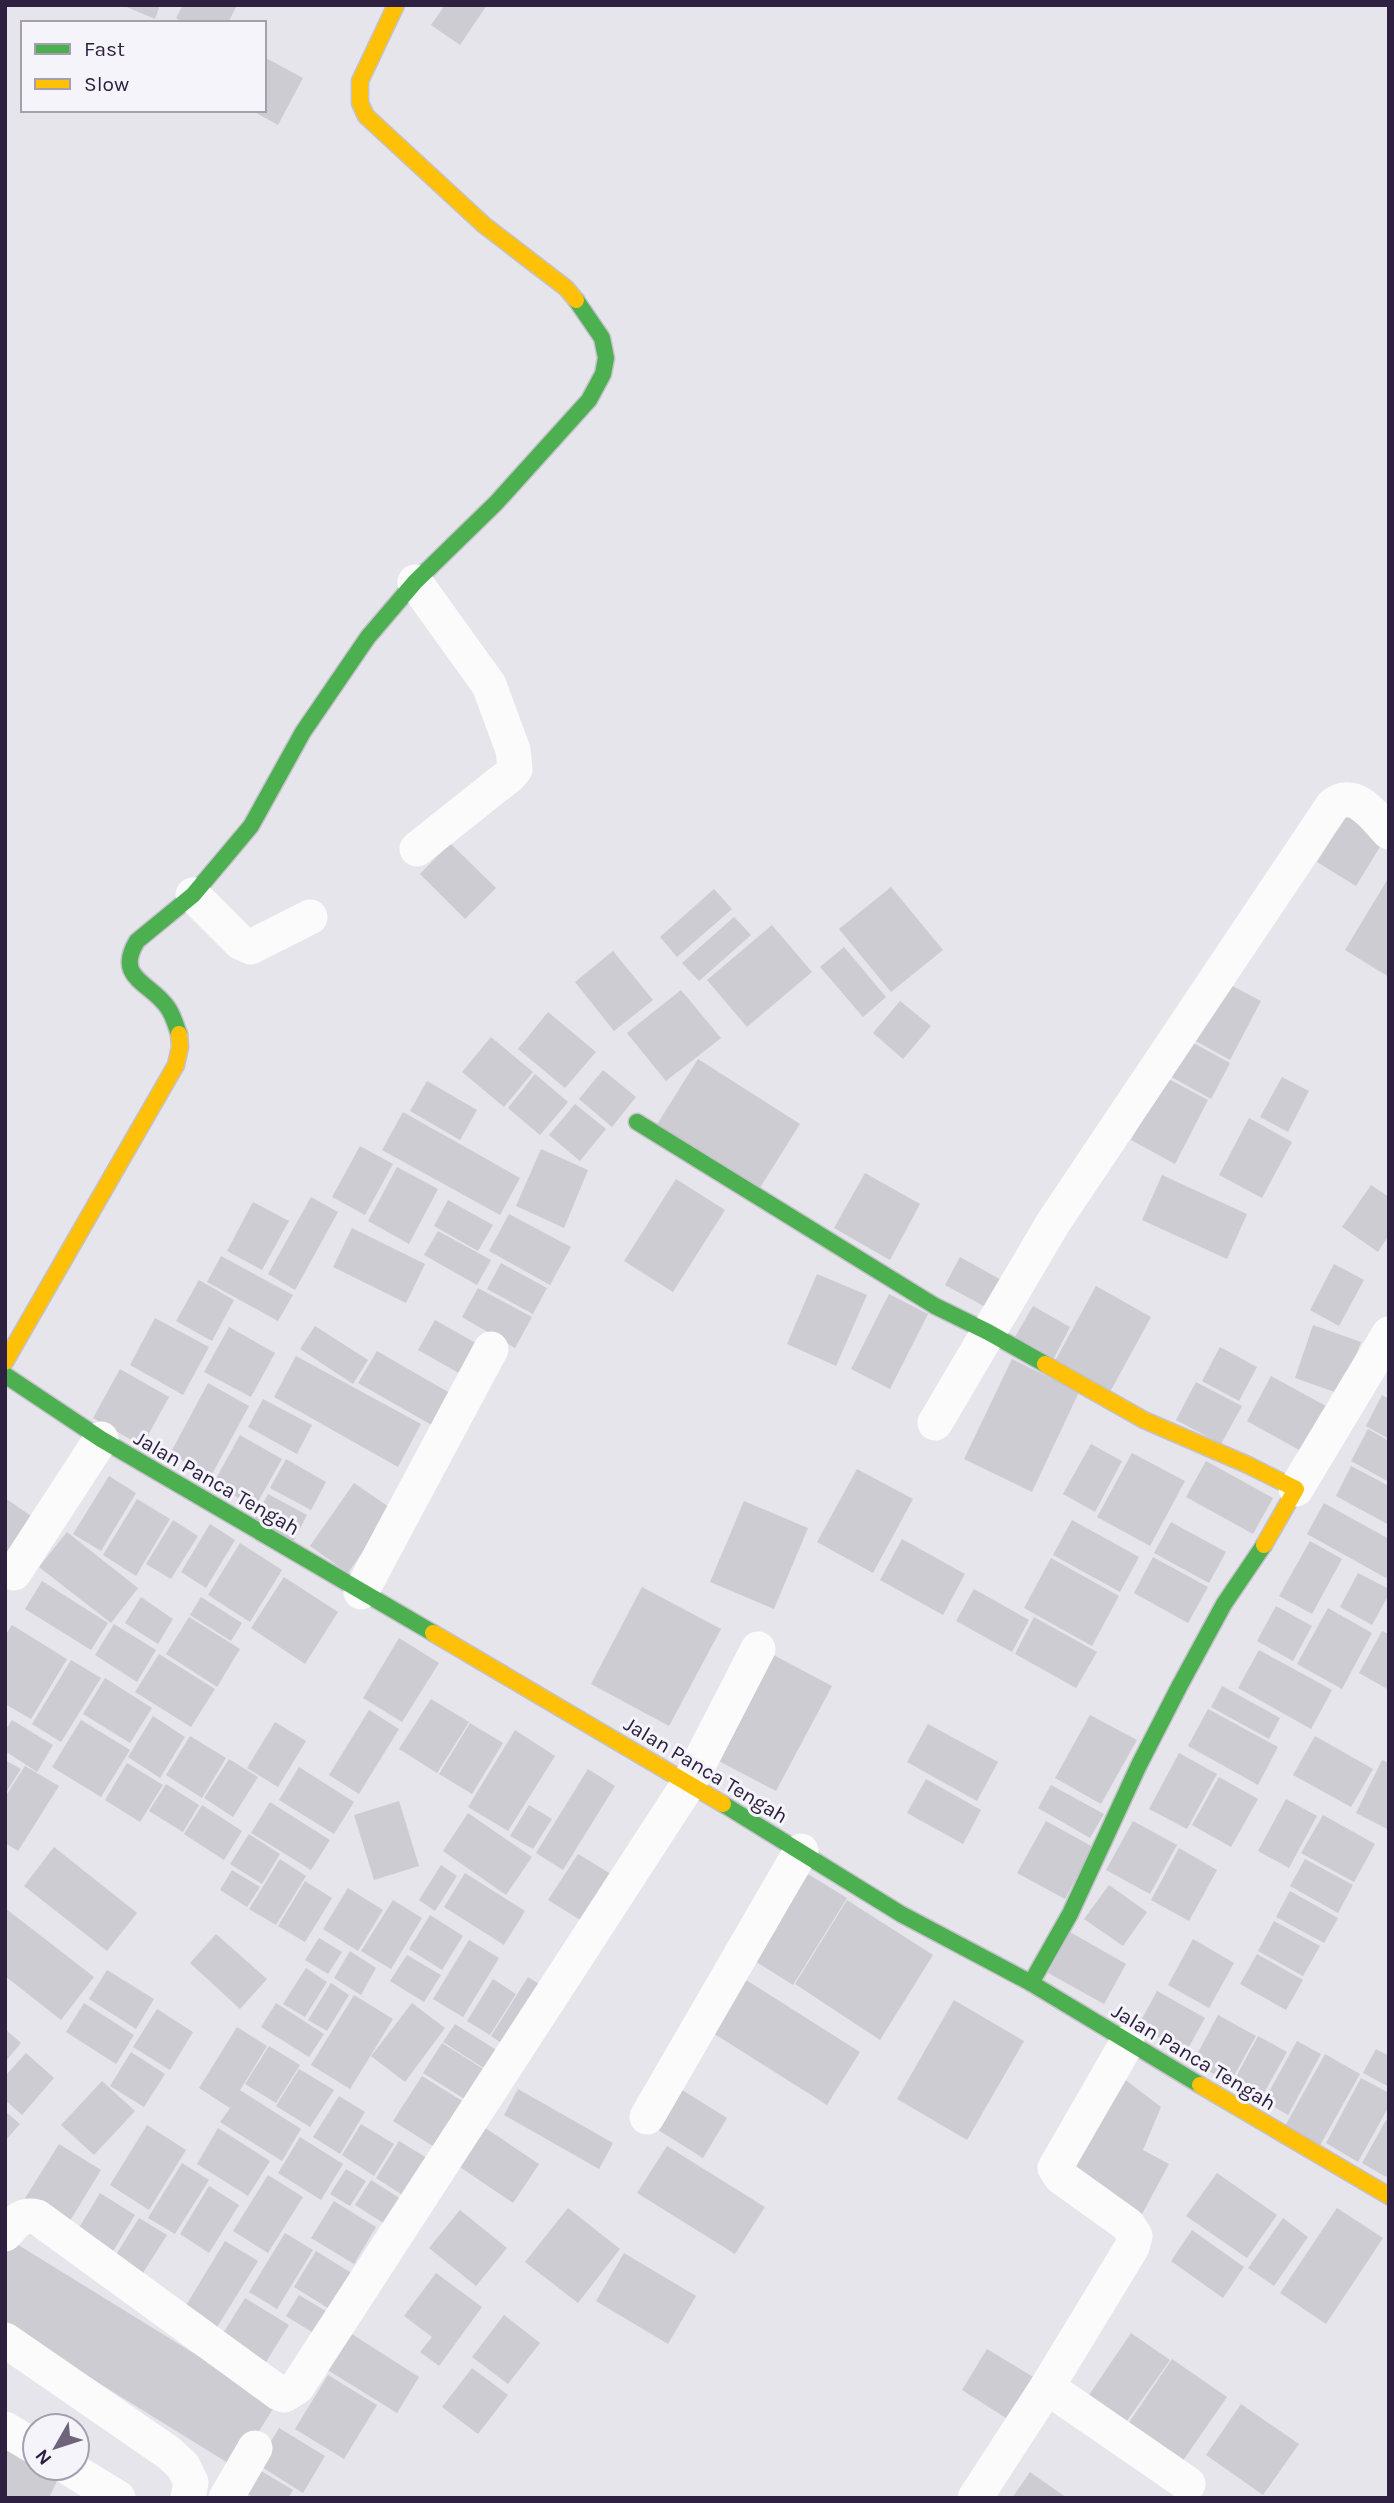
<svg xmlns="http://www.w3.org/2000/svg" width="1394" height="2503" font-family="Karla,sans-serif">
<rect width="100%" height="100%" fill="#e6e5eb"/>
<g fill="#cdccd2">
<polygon points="122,5 160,5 155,19"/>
<polygon points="183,5 237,5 228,23 185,23 176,18"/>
<polygon points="445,5 487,5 460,45 431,25"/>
<polygon points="264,57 303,78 278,125 251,110 264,110"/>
<polygon points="1347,813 1386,837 1356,886 1317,862"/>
<polygon points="450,843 496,888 465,919 420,874"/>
<polygon points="1389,877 1389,977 1345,950"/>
<polygon points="891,887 943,950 891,992 839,929"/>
<polygon points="714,889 732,909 677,957 660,937"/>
<polygon points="734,917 751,935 699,981 682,963"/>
<polygon points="772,925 812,972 747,1027 707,980"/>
<polygon points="844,947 886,997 863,1017 820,967"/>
<polygon points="613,951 653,1000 614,1031 575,982"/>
<polygon points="1223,981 1261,1001 1230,1060 1192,1039"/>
<polygon points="681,990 721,1038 666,1081 627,1033"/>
<polygon points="900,1001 931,1026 903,1059 873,1033"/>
<polygon points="548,1012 596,1052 565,1088 518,1049"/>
<polygon points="491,1037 533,1072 504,1107 462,1072"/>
<polygon points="1188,1040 1230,1063 1211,1099 1168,1075"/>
<polygon points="698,1059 800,1124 758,1191 656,1126"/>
<polygon points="603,1070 636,1097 612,1127 579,1099"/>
<polygon points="535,1074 568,1102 540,1135 508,1108"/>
<polygon points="1165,1077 1208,1100 1175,1164 1131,1140"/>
<polygon points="1282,1077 1309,1091 1288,1132 1260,1117"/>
<polygon points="427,1081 477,1110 460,1140 410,1111"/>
<polygon points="575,1104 606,1129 580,1161 549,1135"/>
<polygon points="403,1112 520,1178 500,1215 382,1150"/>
<polygon points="1249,1118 1292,1142 1262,1198 1219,1175"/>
<polygon points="360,1146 393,1164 365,1215 332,1197"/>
<polygon points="541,1149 588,1170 564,1228 516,1206"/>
<polygon points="397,1167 438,1189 409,1244 368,1221"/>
<polygon points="865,1173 920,1204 890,1260 834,1228"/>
<polygon points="1162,1175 1247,1214 1227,1259 1142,1220"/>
<polygon points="676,1179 725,1210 673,1292 624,1261"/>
<polygon points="1371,1185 1389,1197 1389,1235 1378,1252 1342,1227"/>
<polygon points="311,1197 338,1212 295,1290 268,1274"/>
<polygon points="448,1200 493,1225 478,1251 434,1226"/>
<polygon points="253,1202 289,1221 262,1270 227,1251"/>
<polygon points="509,1214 571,1247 550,1285 489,1251"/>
<polygon points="352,1228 425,1264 406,1303 333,1267"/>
<polygon points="438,1231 491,1260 477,1285 424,1255"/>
<polygon points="221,1256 293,1295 278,1321 207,1282"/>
<polygon points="960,1257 1005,1282 991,1310 945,1285"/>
<polygon points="501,1263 547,1288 533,1314 487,1289"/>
<polygon points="1334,1264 1364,1280 1339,1326 1310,1310"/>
<polygon points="817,1274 867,1295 836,1366 787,1344"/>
<polygon points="199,1280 234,1300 212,1341 176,1321"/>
<polygon points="1096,1286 1151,1317 1110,1392 1055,1361"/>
<polygon points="478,1288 532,1317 515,1348 462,1317"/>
<polygon points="889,1294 928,1314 890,1389 851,1369"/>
<polygon points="1033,1306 1070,1327 1054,1358 1015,1337"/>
<polygon points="155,1318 209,1347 183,1395 130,1365"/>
<polygon points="435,1320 481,1346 464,1376 418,1350"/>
<polygon points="1313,1325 1361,1342 1343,1395 1295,1378"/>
<polygon points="315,1326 368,1360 353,1384 300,1349"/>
<polygon points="229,1327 275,1353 251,1397 204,1372"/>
<polygon points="1220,1347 1257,1367 1239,1401 1202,1381"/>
<polygon points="377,1351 455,1396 437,1428 358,1383"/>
<polygon points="296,1356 421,1424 398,1467 274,1397"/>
<polygon points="1012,1359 1079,1392 1032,1492 964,1459"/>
<polygon points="120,1369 169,1397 142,1446 93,1418"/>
<polygon points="1271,1376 1326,1406 1301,1451 1247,1421"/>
<polygon points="1196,1382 1242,1406 1221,1444 1176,1420"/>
<polygon points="208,1383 249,1406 211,1476 170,1454"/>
<polygon points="1382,1395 1389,1399 1389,1439 1366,1426"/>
<polygon points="263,1399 312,1425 297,1454 248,1427"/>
<polygon points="1368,1429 1389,1441 1389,1482 1351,1461"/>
<polygon points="240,1435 282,1459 255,1507 213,1484"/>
<polygon points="1091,1444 1122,1461 1095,1512 1063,1494"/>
<polygon points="1132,1453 1185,1481 1150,1546 1097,1517"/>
<polygon points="286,1459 326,1482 311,1510 270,1488"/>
<polygon points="1206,1461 1273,1498 1253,1534 1186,1497"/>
<polygon points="1351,1466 1389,1486 1389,1525 1336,1496"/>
<polygon points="857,1469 913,1499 873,1573 817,1542"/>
<polygon points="109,1476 136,1493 101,1551 73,1534"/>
<polygon points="354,1483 392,1509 348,1573 310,1546"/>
<polygon points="268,1494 307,1515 292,1544 253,1522"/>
<polygon points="5,1498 40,1522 5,1574"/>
<polygon points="137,1499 170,1519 136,1576 103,1555"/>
<polygon points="744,1501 808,1528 774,1609 710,1582"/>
<polygon points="1324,1503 1389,1539 1389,1572 1386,1578 1307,1534"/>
<polygon points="173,1520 198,1536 171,1579 146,1564"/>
<polygon points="1072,1520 1139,1557 1120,1592 1053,1555"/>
<polygon points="1171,1522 1226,1552 1209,1583 1154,1553"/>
<polygon points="210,1524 235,1540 206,1588 181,1572"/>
<polygon points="67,1532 138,1588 111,1623 39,1567"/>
<polygon points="902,1539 965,1574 943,1615 880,1580"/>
<polygon points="1310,1541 1342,1559 1312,1614 1279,1596"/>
<polygon points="240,1543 282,1570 250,1622 208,1595"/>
<polygon points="1153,1557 1208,1587 1188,1623 1134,1593"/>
<polygon points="1051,1558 1119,1596 1092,1646 1024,1608"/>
<polygon points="1358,1573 1389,1589 1389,1594 1372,1625 1340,1607"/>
<polygon points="284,1577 338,1612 305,1664 251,1628"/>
<polygon points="42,1581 108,1623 91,1650 25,1609"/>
<polygon points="642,1587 721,1629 669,1726 591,1684"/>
<polygon points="974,1589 1029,1620 1012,1652 956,1621"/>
<polygon points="141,1597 173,1619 158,1644 125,1623"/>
<polygon points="201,1597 242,1623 231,1641 190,1615"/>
<polygon points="1276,1606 1312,1626 1293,1661 1257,1641"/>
<polygon points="1328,1608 1372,1633 1342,1689 1297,1664"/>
<polygon points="189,1617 240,1649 217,1687 166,1654"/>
<polygon points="1034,1617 1097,1652 1076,1688 1015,1654"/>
<polygon points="114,1624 156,1650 137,1682 95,1655"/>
<polygon points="12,1625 67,1659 31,1719 5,1704 5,1636"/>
<polygon points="1382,1631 1389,1634 1389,1690 1359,1673"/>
<polygon points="399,1638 439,1663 402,1722 363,1698"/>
<polygon points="1259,1650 1332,1690 1311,1729 1238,1688"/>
<polygon points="766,1651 832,1686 776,1791 711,1757"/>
<polygon points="159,1654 215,1689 191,1727 135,1692"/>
<polygon points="71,1660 101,1678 61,1742 32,1724"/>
<polygon points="105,1678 152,1708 130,1743 83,1714"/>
<polygon points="1222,1686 1280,1718 1269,1739 1211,1707"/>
<polygon points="431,1699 469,1722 437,1773 399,1749"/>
<polygon points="1208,1709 1278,1747 1258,1785 1188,1746"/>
<polygon points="369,1710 399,1729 359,1794 329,1775"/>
<polygon points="1090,1715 1137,1740 1101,1804 1055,1778"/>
<polygon points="153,1716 185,1737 160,1778 128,1757"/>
<polygon points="12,1720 53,1745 37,1772 5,1751 5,1731"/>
<polygon points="81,1720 130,1750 101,1797 52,1767"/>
<polygon points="275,1722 306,1741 278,1787 247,1768"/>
<polygon points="470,1723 503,1743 472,1794 439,1774"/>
<polygon points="928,1724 998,1762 977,1801 907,1762"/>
<polygon points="515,1730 555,1756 508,1831 468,1807"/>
<polygon points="190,1736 226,1758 202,1798 166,1775"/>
<polygon points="1315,1736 1373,1769 1351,1807 1293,1775"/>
<polygon points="1179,1753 1217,1774 1187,1829 1149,1809"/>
<polygon points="229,1759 258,1777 233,1817 204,1798"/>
<polygon points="5,1760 21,1769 5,1794"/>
<polygon points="1382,1760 1389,1763 1389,1830 1356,1813"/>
<polygon points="127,1763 163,1785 140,1822 105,1800"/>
<polygon points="25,1766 59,1786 18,1851 5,1843 5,1797"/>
<polygon points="299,1767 354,1802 334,1834 279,1800"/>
<polygon points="588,1769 615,1786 563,1870 536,1853"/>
<polygon points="1219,1777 1258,1799 1231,1847 1192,1825"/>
<polygon points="926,1779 981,1810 963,1844 907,1813"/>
<polygon points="166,1784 199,1805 183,1832 149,1811"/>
<polygon points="1051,1785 1104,1814 1090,1838 1038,1808"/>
<polygon points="1286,1799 1317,1816 1289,1868 1258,1851"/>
<polygon points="399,1801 419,1866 374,1880 354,1815"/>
<polygon points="270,1802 330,1840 311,1870 251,1833"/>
<polygon points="202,1805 242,1831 224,1860 184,1834"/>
<polygon points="529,1805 552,1819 533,1849 510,1836"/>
<polygon points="468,1813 532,1857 506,1895 443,1851"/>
<polygon points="1323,1815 1375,1844 1354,1882 1301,1853"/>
<polygon points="1046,1821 1093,1847 1065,1899 1017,1873"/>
<polygon points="1133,1821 1177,1845 1150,1894 1106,1870"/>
<polygon points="249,1834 280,1854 262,1884 230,1864"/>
<polygon points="54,1847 137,1913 107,1951 24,1886"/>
<polygon points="1179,1848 1217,1870 1189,1921 1151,1900"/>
<polygon points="578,1854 611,1874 582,1921 548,1900"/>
<polygon points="280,1859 306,1876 276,1925 249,1909"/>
<polygon points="1305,1859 1353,1885 1338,1913 1290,1886"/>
<polygon points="441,1865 457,1876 435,1911 419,1900"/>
<polygon points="232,1870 260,1887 247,1907 220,1890"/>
<polygon points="465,1873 525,1911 504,1945 444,1907"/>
<polygon points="808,1874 847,1898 793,1985 755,1961"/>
<polygon points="305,1881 332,1898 305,1942 278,1926"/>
<polygon points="1109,1885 1147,1912 1123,1946 1084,1919"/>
<polygon points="348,1888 383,1910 358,1951 323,1929"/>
<polygon points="1290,1891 1338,1918 1324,1943 1276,1917"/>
<polygon points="393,1900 422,1918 391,1969 361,1951"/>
<polygon points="847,1900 933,1955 880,2040 795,1984"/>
<polygon points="5,1908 94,1977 61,2020 5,1976"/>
<polygon points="430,1915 463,1936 442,1970 409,1949"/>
<polygon points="1274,1921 1320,1946 1303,1976 1258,1951"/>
<polygon points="1070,1932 1126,1964 1104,2004 1048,1973"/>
<polygon points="216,1934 267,1979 240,2009 190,1963"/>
<polygon points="319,1938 342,1952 328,1974 305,1960"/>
<polygon points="1193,1939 1234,1963 1209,2008 1168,1985"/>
<polygon points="469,1940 499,1958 463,2017 433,1999"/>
<polygon points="350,1951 376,1968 361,1995 334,1978"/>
<polygon points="1257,1954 1303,1980 1286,2010 1240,1984"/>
<polygon points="407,1955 441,1975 424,2002 390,1981"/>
<polygon points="306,1968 327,1982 305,2017 283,2004"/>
<polygon points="107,1970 154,1999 136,2029 89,1999"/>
<polygon points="528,1977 550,1991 513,2051 491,2036"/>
<polygon points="493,1979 516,1994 490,2035 467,2021"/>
<polygon points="746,1980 860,2052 827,2105 713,2033"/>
<polygon points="331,1983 349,1995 327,2031 308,2020"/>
<polygon points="1157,1991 1205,2018 1186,2052 1138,2026"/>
<polygon points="354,1995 393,2019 350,2089 311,2065"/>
<polygon points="954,2000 1024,2041 967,2140 897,2099"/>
<polygon points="84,2003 134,2035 116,2064 66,2032"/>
<polygon points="276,2003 324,2034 309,2057 261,2027"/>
<polygon points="412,2003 445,2028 405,2082 371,2056"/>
<polygon points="157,2009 193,2032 170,2070 133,2047"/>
<polygon points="1218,2015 1256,2036 1230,2083 1193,2062"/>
<polygon points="455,2024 498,2051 487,2070 443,2042"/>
<polygon points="237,2027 267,2046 240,2090 301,2129 282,2161 220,2122 230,2108 199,2088"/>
<polygon points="5,2029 21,2043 5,2062"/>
<polygon points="1258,2036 1287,2052 1264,2093 1236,2077"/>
<polygon points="1297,2041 1321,2054 1288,2115 1264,2101"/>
<polygon points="442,2043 493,2075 474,2105 423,2073"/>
<polygon points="269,2046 300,2065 276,2103 245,2084"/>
<polygon points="1376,2049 1389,2056 1389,2087 1363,2073"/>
<polygon points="131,2052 165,2074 144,2107 110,2086"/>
<polygon points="26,2053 54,2078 22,2115 5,2100 5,2076"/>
<polygon points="1325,2054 1360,2074 1319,2147 1284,2128"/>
<polygon points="299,2069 334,2090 310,2127 276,2106"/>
<polygon points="422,2076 472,2107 444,2153 393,2121"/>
<polygon points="1123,2078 1161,2107 1143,2150 1169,2164 1141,2216 1070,2177"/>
<polygon points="1361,2078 1389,2093 1389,2106 1358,2162 1326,2143"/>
<polygon points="102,2081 135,2111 94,2155 61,2125"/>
<polygon points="679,2088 727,2118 703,2158 655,2128"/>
<polygon points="518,2089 613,2143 599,2169 504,2115"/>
<polygon points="339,2096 365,2112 340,2154 313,2137"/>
<polygon points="5,2111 20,2124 5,2141"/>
<polygon points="1386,2120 1389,2122 1389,2172 1386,2177 1362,2163"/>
<polygon points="361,2124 394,2144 374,2176 342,2155"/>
<polygon points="147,2125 186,2150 149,2210 110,2185"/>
<polygon points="481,2125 539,2164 513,2203 454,2163"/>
<polygon points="218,2128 270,2161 248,2196 197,2164"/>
<polygon points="300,2137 343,2164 321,2200 278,2173"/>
<polygon points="399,2141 427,2158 404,2196 376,2178"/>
<polygon points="59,2144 101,2170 65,2229 22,2203"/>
<polygon points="667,2146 765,2207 735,2254 637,2193"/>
<polygon points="182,2163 209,2180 175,2234 148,2218"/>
<polygon points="346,2169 366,2181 350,2206 330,2194"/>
<polygon points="1217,2173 1277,2215 1247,2258 1186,2216"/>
<polygon points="268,2175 303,2197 268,2253 233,2231"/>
<polygon points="371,2180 401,2199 385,2224 355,2205"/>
<polygon points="209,2186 239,2205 209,2253 180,2234"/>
<polygon points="100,2193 135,2215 106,2263 71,2241"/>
<polygon points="334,2201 376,2227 354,2264 311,2238"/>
<polygon points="568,2208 620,2249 578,2303 525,2262"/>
<polygon points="1337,2208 1383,2238 1326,2324 1280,2293"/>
<polygon points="460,2210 507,2248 476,2286 429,2248"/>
<polygon points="139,2218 167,2235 139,2279 112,2261"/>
<polygon points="1283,2218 1308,2237 1274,2286 1248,2268"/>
<polygon points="1192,2230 1244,2267 1223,2298 1171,2261"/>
<polygon points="285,2233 313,2250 277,2309 249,2292"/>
<polygon points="7,2238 276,2404 236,2468 5,2325 5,2241"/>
<polygon points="225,2241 258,2261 214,2332 182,2312"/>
<polygon points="316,2251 353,2274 331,2310 294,2287"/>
<polygon points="624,2253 696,2296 668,2344 596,2301"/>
<polygon points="436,2273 482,2307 439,2366 420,2352 432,2337 404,2316"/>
<polygon points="299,2295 329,2313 315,2334 286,2316"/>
<polygon points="245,2298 289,2325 261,2370 217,2343"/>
<polygon points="504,2315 540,2343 508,2384 472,2357"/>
<polygon points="344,2329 419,2377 397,2413 321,2366"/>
<polygon points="1131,2333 1170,2360 1126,2422 1089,2395"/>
<polygon points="987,2349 1043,2383 1017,2425 962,2390"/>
<polygon points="1172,2359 1227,2397 1182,2462 1128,2424"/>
<polygon points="472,2368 508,2395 478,2434 442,2407"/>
<polygon points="328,2375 377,2405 344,2459 295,2429"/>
<polygon points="1241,2404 1299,2444 1263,2495 1206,2455"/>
<polygon points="279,2428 325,2456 303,2493 257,2464"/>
<polygon points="5,2447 35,2461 35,2468 51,2468 61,2472 49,2498 5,2498"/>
<polygon points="251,2465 293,2490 288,2498 254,2498 238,2488"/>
<polygon points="1030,2472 1067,2498 1012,2498"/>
</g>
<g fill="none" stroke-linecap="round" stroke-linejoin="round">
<defs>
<g id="fast">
<path d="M179,1034c-3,-8 -6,-19 -11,-26 -17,-26 -54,-29 -31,-67l56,-46 58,-69 52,-94 65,-95 47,-55 81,-79 93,-103 14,-26 3,-16 -4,-20 -26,-38"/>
<polyline points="637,1122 935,1306 988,1332 1045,1364"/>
<polyline points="5,1375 101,1439 433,1633"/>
<polyline points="723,1804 901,1914 1031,1983 1200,2085"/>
<polyline points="1031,1983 1070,1914 1139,1765 1180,1685 1224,1604 1264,1545"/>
</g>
<g id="slow">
<polyline points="396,5 360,81 360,103 366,116 484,225 566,288 576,300"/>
<polyline points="5,1362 176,1065 180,1047 179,1034"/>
<polyline points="1045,1364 1144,1420 1248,1465 1296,1489 1264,1545"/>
<polyline points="433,1633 723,1804"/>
<polyline points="1200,2085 1389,2196"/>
</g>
</defs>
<use href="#fast" stroke="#c4c1cb" stroke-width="19"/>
<use href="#slow" stroke="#c4c1cb" stroke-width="19"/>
<g stroke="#fbfbfc" stroke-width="35">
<polyline points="415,582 489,685 513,750 515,769 510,775 417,849"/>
<polyline points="193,895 240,942 251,947 310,917"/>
<path d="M935,1423l118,-200 280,-418c22,-17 41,11 56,27"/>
<polyline points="1296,1489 1389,1334"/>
<polyline points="14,1573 101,1439"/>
<polyline points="361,1592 491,1349"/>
<polyline points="1127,2043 1055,2168 1061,2177 1128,2225 1135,2236 1132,2247 1047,2387 1188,2484"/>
<polyline points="647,2117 801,1851"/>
<path d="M5,2234c10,-11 16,-21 32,-17l242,176 5,2 13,-8 392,-604 69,-134"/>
<polyline points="5,2340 169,2453 183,2466 191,2482 188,2498"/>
<polyline points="5,2429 35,2447"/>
<polyline points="69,2468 118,2498"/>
<polyline points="226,2498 255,2448"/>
<polyline points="975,2498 1047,2387"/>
</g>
<use href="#fast" stroke="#4caf50" stroke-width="16"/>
<use href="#slow" stroke="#ffc107" stroke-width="16"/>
</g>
<g text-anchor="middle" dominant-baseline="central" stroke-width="6" stroke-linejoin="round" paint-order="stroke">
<g font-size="21" fill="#2e2041" stroke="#f5f4fa">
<text transform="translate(217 1483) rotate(30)">Jalan Panca Tengah</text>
<text transform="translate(706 1770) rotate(31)">Jalan Panca Tengah</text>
<text transform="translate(1194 2057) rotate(31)">Jalan Panca Tengah</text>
</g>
</g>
<rect width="1394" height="2503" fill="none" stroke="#2e2041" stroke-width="14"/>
<rect x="21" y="21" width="245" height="91" fill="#f5f4fa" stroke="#a59fb0" stroke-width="2"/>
<rect x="35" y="44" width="35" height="10" fill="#4caf50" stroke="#a59fb0" stroke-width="2"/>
<text x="84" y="56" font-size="21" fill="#2e2041">Fast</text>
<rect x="35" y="79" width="35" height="10" fill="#ffc107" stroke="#a59fb0" stroke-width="2"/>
<text x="84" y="91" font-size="21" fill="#2e2041">Slow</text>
<g transform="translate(56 2447) rotate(231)"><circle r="33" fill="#f5f4fa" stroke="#a59fb0" stroke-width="2"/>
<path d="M0-5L12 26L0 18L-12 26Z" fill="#6e657c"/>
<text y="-10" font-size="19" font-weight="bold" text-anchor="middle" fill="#2e2041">N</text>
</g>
</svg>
